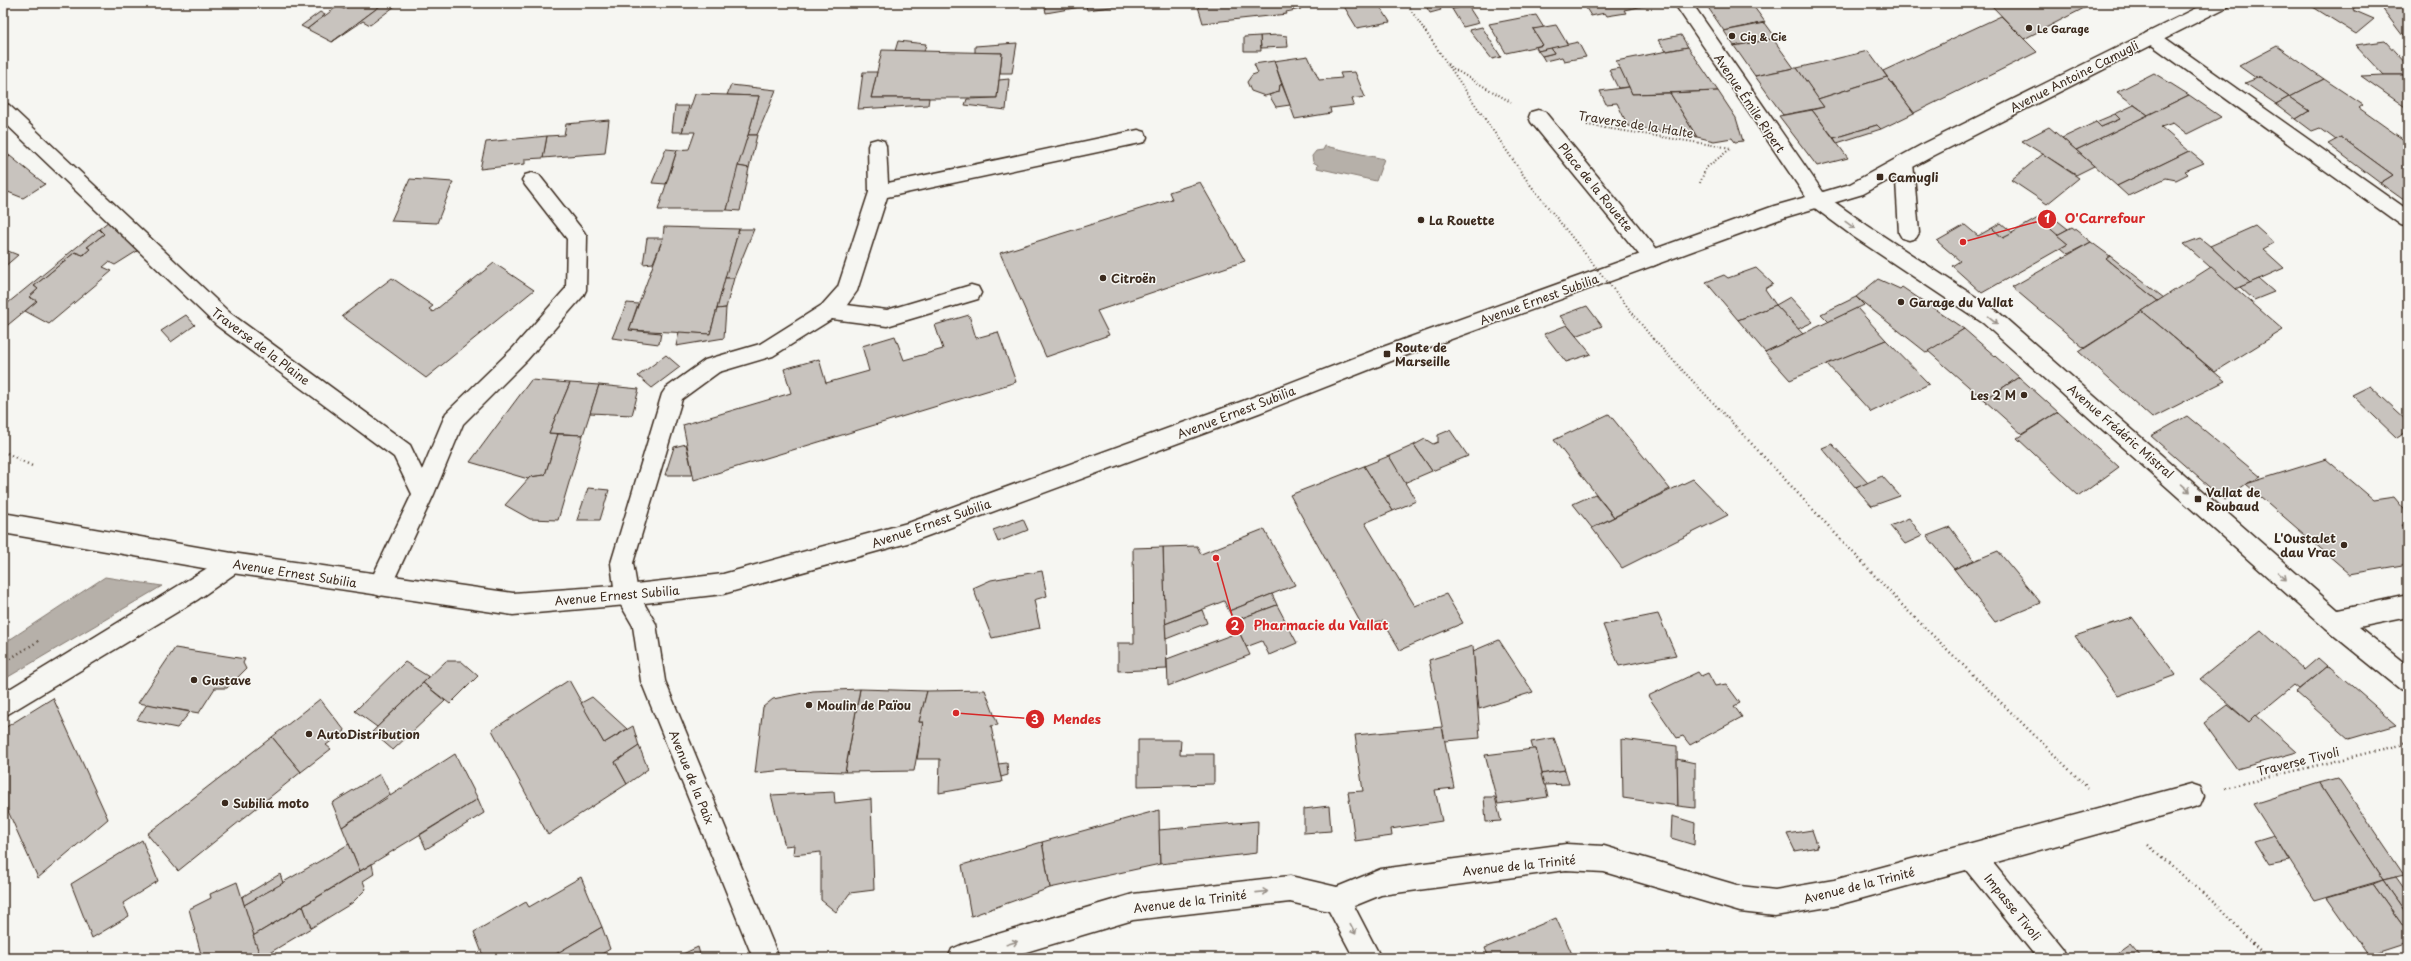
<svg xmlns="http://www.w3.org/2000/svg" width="2411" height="961" font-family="'Playpen Sans',sans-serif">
<rect width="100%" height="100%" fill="#f6f6f2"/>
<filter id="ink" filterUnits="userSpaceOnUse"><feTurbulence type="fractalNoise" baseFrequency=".025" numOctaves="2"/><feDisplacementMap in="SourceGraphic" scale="8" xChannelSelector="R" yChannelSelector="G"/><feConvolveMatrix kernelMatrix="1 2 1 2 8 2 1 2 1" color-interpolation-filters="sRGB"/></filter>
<g filter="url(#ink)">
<g fill="#b6b0a9" stroke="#857a71">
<polygon points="1325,146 1384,159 1376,181 1317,168 1318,165 1313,162 1312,156 1316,151 1323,150"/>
<polygon points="105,577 162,586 3,680 3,644"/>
</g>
<g fill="#c8c3be" stroke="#3b2a1e">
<polygon points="342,3 353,3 344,9 338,6"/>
<polygon points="353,3 384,3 332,42 307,29 338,6 344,9"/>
<polygon points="384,3 399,3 370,25 363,21 332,42"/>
<polygon points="1044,3 1126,3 1126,5 1087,10 1086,6 1046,13"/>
<polygon points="1197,3 1299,3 1301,9 1286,12 1287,14 1203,23"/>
<polygon points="1342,3 1378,3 1390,22 1357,28"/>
<polygon points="1424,3 1437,3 1441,10 1430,13"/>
<polygon points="1449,3 1481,3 1452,9"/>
<polygon points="1583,3 1653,3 1654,4 1624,10 1626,13 1607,16 1605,13 1591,16"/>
<polygon points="1705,3 1751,3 1765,22 1724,31"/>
<polygon points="1989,3 2087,3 2090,5 2024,39"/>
<polygon points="2317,3 2368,3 2355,6 2353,10 2374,19 2356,34 2313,7"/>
<polygon points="2378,3 2408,3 2408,35 2403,36"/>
<polygon points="1468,6 1479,23 1463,27 1452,9"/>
<polygon points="320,12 325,15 307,29 301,26"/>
<polygon points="1536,15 1544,28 1533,29 1543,45 1506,53 1489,24"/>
<polygon points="2001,16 2037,52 1914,113 1883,71"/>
<polygon points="1765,23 1776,38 1734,46 1724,31"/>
<polygon points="1556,25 1568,45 1538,51 1536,47 1543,45 1533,29"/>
<polygon points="1482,27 1501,57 1492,59 1469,30"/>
<polygon points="1279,35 1287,36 1288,47 1261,48 1260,36"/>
<polygon points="1681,35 1688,47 1666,51 1658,40"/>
<polygon points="1260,36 1261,51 1244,51 1244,37"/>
<polygon points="1773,39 1794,68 1755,76 1734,46"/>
<polygon points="898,41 926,44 924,52 895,51"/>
<polygon points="2385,41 2408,66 2408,75 2383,75 2355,45"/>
<polygon points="1578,42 1586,57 1564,61 1562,57 1545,61 1542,56 1554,53 1551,48"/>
<polygon points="1017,43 1012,73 1000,73 1002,53 975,53 975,46"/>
<polygon points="2277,46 2324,79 2289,97 2260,77 2256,78 2239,66"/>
<polygon points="1688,47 1718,91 1632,94 1616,61"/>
<polygon points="1551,48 1554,53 1542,56 1538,51"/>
<polygon points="882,50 1002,53 997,98 871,98"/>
<polygon points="1868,51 1887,77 1818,99 1797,68"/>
<polygon points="1308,56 1319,80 1342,78 1340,73 1355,72 1365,97 1352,99 1354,105 1330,108 1331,113 1295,119 1274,61"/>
<polygon points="1274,61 1282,85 1280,85 1279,92 1265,96 1251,91 1247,82 1252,75 1258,73 1254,64"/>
<polygon points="1620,68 1629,87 1618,88 1609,70"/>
<polygon points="1794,68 1797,68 1824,107 1783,115 1755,76"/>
<polygon points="863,72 877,72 871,98 929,98 928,105 858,109"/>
<polygon points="2154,73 2189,95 2148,115 2117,92"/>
<polygon points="2383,75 2408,75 2408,109 2361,76"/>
<polygon points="1887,77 1914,113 1881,129 1877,125 1834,138 1812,110 1824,107 1818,99"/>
<polygon points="2260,77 2289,97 2276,104 2245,83"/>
<polygon points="1009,79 1006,110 965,105 967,99 997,98 999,80"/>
<polygon points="2324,79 2363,105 2359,108 2408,143 2408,203 2380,183 2393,175 2341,137 2336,140 2320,128 2312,131 2296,119 2309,111 2289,97"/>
<polygon points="731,85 776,90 757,135 748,135 759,96 727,95"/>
<polygon points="1280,85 1282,85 1290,105 1276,107 1269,95 1279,92"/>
<polygon points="1629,87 1632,94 1670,93 1697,137 1628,126 1617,103 1606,104 1600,91"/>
<polygon points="1718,91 1736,118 1743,141 1735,142 1732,138 1714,141 1697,137 1670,93"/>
<polygon points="695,94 759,96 727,210 658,210 677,150 689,149 695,132 682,132"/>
<polygon points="2189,95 2221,117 2187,134 2173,123 2161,127 2189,151 2117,186 2076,150"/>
<polygon points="2289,97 2309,111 2296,119 2276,104"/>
<polygon points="2134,105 2148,115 2076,150 2062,138 2096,122 2101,127 2120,119 2115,114"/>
<polygon points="675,106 689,106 682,132 672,132"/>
<polygon points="1812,110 1825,127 1848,158 1817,166 1779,116"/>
<polygon points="2115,114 2120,119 2101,127 2096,122"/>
<polygon points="609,120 605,153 543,158 547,136 564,135 566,124"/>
<polygon points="1877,125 1881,129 1837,143 1834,138"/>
<polygon points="2049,127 2076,150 2094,166 2076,175 2022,141"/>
<polygon points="748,135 757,135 749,168 738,166"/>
<polygon points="547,136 543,158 525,159 525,164 480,169 486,142"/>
<polygon points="2341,137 2393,175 2380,183 2328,144"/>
<polygon points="666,149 677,150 666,184 652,183"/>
<polygon points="3,150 10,156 3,162"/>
<polygon points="2189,151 2204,163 2185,171 2188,174 2176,180 2166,178 2128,196 2117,186"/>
<polygon points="2043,154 2079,178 2047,204 2011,180"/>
<polygon points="10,156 31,173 45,184 23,198 3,190 3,162"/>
<polygon points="738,166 749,168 740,211 727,210"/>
<polygon points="410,179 453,182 437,223 391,221"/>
<polygon points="1200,182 1245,261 1097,311 1109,335 1046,357 1000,253 1172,199 1169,192"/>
<polygon points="2049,214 2068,229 2057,235 2040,219"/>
<polygon points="2038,218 2068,244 1982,293 1952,266 1960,261 1937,241 1965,225 1978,236 1992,228 2003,238"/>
<polygon points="109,221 142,248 115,265 109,262 103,267 112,271 49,324 25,311 37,301 29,297 38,289 34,286 75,252 83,255 90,249 87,247 104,234 99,229"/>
<polygon points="2001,223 2013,233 2003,238 1992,228"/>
<polygon points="2255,226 2274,243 2263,249 2284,268 2250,283 2210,246"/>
<polygon points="664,227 739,229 710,334 629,330 663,238"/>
<polygon points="2072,227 2091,242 2068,254 2061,248 2068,244 2057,235"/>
<polygon points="99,229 104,234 87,247 90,249 83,255 75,252 34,286 38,289 29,297 37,301 3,329 3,307"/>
<polygon points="739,229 754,229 734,278 725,278"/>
<polygon points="647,238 663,238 653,263 643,264"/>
<polygon points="2200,238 2210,246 2250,283 2235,289 2184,244"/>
<polygon points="2091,242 2110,256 2106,259 2158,301 2084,348 2012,287"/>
<polygon points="3,249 18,255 3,268"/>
<polygon points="2110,256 2164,298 2158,301 2106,259"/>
<polygon points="494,263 534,290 426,378 342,316 392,278 433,306 429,309 433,312"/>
<polygon points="2211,267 2283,330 2215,372 2142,311"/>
<polygon points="1756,268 1773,284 1765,289 1776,305 1738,320 1706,282 1724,275 1728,278"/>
<polygon points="725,278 734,278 726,308 717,309"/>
<polygon points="1878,279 1900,289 1902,287 1964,329 1927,353 1856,297"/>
<polygon points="2259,279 2274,292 2254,300 2240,287"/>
<polygon points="1790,297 1813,322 1798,329 1776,305"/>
<polygon points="1856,297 1864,305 1829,322 1821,314"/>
<polygon points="627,303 638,304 629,330 661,333 659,344 612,338"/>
<polygon points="1776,305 1803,334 1765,352 1738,320"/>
<polygon points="1587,306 1602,326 1576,336 1560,316"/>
<polygon points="726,308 724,338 676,346 679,332 710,334 717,309"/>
<polygon points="1857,308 1886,340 1790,380 1765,352"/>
<polygon points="2142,311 2225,381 2152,418 2079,352"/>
<polygon points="186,315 195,325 171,342 161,331"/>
<polygon points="969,315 976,338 998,332 1016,382 694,480 683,425 791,393 784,369 819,359 826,383 869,371 862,346 895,336 904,360 943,349 935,325"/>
<polygon points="1567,325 1591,354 1566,362 1544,334"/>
<polygon points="1964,329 2019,377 1984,400 1928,351"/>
<polygon points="1886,340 1929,384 1871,412 1827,364"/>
<polygon points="666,355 680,367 652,388 638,376"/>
<polygon points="2019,377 2058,412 2022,434 1984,400"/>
<polygon points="531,380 570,383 549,433 558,434 545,475 530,477 528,479 470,462"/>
<polygon points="570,383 599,385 583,435 549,433"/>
<polygon points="599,385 639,389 632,415 590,413"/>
<polygon points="2370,386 2408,421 2408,431 2397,438 2352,395"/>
<polygon points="2058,412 2119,467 2079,496 2017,438"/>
<polygon points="1609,414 1670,489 1614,517 1554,440"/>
<polygon points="2187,416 2261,477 2246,484 2224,500 2151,436"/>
<polygon points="1450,430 1468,456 1432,471 1414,445 1425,439 1433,444 1438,442 1438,435"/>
<polygon points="558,434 583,435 558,520 530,519 505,505 530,477 545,475"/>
<polygon points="686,444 693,475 665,475 674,447"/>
<polygon points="1832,444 1868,483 1856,488 1822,448"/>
<polygon points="1414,445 1432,471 1404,483 1389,456"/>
<polygon points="1389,456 1416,501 1393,511 1364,466"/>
<polygon points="2326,459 2374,500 2394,497 2408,514 2408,524 2402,525 2408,533 2408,564 2350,574 2246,484"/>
<polygon points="1364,466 1393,511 1365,523 1415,606 1446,594 1463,623 1400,650 1383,621 1363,627 1290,495"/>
<polygon points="1882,476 1900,496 1872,506 1856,488"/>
<polygon points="1693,479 1728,515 1622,568 1592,528"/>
<polygon points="588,488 609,490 600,520 577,520"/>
<polygon points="1595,494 1614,517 1592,528 1573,504"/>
<polygon points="1909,518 1922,536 1905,544 1890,526"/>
<polygon points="1023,519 1028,530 998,542 993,530"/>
<polygon points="1950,527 1974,560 1954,569 1927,536"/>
<polygon points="1264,529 1295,585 1229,611 1224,601 1165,624 1163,547 1197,546 1201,554"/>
<polygon points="1163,547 1167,669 1118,671 1118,643 1134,643 1133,548"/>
<polygon points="1998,551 2041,603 1995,622 1954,569"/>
<polygon points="1042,571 1047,596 1034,600 1040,628 992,638 973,588 991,580"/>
<polygon points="1272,594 1277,605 1234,621 1229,611"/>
<polygon points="1277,605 1297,643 1269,655 1262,641 1246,647 1234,621"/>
<polygon points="1202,610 1207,623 1166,639 1165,624"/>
<polygon points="1658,614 1676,655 1619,666 1603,625"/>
<polygon points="2132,617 2176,675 2118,696 2075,636"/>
<polygon points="2261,630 2304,670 2318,658 2327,666 2299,689 2294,685 2249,722 2200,679"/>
<polygon points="1239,632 1250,655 1168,686 1167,659"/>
<polygon points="1499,640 1533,692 1479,709 1473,651"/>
<polygon points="1473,646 1480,738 1445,741 1429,660"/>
<polygon points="175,648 245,659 243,663 246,669 227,688 215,688 199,713 138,703"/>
<polygon points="446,661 461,661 478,676 450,704 423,683"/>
<polygon points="405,662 429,677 377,727 355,711"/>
<polygon points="2327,666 2330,667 2397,725 2349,739 2296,692"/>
<polygon points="1698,672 1701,676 1708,673 1715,686 1726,684 1740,703 1734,706 1742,717 1690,745 1683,736 1677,738 1648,696"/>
<polygon points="569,680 604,743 633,726 639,746 615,762 627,784 548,835 492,730"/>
<polygon points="423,683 445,701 393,750 372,732"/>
<polygon points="860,689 927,691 919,722 923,722 914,771 845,772"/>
<polygon points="860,689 845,772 785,770 755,773 763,707 773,699 813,691"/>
<polygon points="985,690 998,725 991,726 1002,782 939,793 940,759 917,759 923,722 919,722 927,691"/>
<polygon points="592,697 627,729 604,743 581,703"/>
<polygon points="53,698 108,819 38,878 3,800 3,729"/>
<polygon points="320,699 345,731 326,745 331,749 301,772 272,737"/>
<polygon points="147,704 190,712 177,728 137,720"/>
<polygon points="2228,705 2249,722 2256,715 2297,752 2237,769 2204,723"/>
<polygon points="1442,727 1454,788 1435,790 1442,821 1391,829 1392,836 1355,841 1348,792 1363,791 1355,735"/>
<polygon points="272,737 301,772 178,871 147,834"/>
<polygon points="1554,738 1565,770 1541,774 1536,749 1533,749 1531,742"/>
<polygon points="1622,739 1677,746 1678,806 1623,798"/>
<polygon points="1138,740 1181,740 1180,754 1214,754 1214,784 1138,786"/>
<polygon points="639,746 648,769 627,784 615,762"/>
<polygon points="1533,749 1536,749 1548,797 1498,804 1485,755"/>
<polygon points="455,754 478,799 360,871 342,827"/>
<polygon points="1677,759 1695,763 1695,808 1678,806"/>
<polygon points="1007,763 1008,775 1001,777 998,764"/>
<polygon points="1565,770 1569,784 1544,785 1541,774"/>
<polygon points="380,774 390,794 342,827 332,803"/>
<polygon points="2338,778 2404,875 2383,880 2319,783"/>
<polygon points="2319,783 2383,880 2315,900 2253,804"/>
<polygon points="834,792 835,803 871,799 874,890 850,893 836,912 821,900 821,852 793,855 794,845 785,846 771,795"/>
<polygon points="1484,797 1495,797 1501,821 1486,822"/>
<polygon points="478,799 484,813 426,849 420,835"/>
<polygon points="1329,806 1331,831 1304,833 1304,809"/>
<polygon points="1159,810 1160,864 1050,888 1042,842"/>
<polygon points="1672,816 1695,823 1694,845 1671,838"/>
<polygon points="1258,821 1257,853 1160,864 1159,830"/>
<polygon points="1812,830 1818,847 1795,851 1787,834"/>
<polygon points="2274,835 2289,861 2269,865 2254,841"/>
<polygon points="142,840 158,881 123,903 129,916 92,938 71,884"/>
<polygon points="1042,842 1050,888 971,916 962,865"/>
<polygon points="349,844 360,871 253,936 244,905"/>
<polygon points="372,864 374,874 363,881 366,889 352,903 311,928 303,906"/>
<polygon points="280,874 283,883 244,905 242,897"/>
<polygon points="581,877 602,927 549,958 484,958 474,932 526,902 529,907"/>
<polygon points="2396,877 2408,894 2408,916 2383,880"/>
<polygon points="2383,880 2408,916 2408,933 2373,884"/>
<polygon points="237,882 261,958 202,958 189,909 211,898 210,894"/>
<polygon points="2373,884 2408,933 2408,942 2368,955 2327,897"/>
<polygon points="303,906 311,928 261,958 253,936"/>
<polygon points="1556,918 1572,954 1567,958 1489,958 1485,948"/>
<polygon points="602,927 610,949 595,958 549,958"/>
<polygon points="2130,944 2142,958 2110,958"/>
<polygon points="698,947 701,958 674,958"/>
<polygon points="2159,952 2164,958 2150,958"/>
</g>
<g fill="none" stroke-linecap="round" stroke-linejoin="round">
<defs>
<g id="minor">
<polygon points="2152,31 2158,33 2408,210 2408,227 2401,225 2146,41 2143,37 2146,33"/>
<polygon points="3,103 9,105 230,313 410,445 422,470 446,413 513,348 566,288 567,239 525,185 522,180 525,175 532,173 539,175 584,232 587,237 586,290 583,296 527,360 463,424 434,494 388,593 380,596 372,593 368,586 412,494 394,457 216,325 3,121"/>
<polygon points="1538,110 1545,112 1660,253 1663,258 1660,263 1653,266 1646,263 1531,122 1529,117 1531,112"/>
<polygon points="1138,130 1145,132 1147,137 1145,142 887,197 857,291 847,305 887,310 971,285 978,287 981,293 978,299 887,326 832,319 773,356 719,372 682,399 633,563 638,593 656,624 665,681 779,958 753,958 641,681 633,626 615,595 611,563 662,394 666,388 705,360 760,344 822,305 838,287 869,192 868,146 870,141 877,139 884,141 886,146 888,183"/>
<polygon points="1904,156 1911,158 1913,163 1919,233 1916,238 1909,240 1902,238 1899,233 1895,163 1897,158"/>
<polygon points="1819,194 1826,196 1868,226 1997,311 2338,610 2408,595 2408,617 2359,627 2408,666 2408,692 2400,689 2326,629 1983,323 1854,237 1812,206 1809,201 1812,196"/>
<polygon points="232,553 240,556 243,563 240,570 197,600 3,717 3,693"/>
<polygon points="2191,784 2200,787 2204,796 2200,805 2191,808 1993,863 2063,949 2067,958 2037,958 1966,870 1834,906 1775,916 1740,912 1604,872 1566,870 1381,895 1354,906 1381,958 1354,958 1329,911 1290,902 1133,920 1006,958 948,958 952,949 961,945 1133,894 1290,876 1337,887 1381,869 1566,844 1604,846 1740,886 1775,890 1834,880"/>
</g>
<polygon id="major" points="1674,3 1692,3 1823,192 1850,184 1921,145 2207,3 2230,3 2227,7 1935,155 1863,194 1786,217 1394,360 1259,413 911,542 723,594 627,605 513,615 232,573 3,533 3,513 232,553 513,593 627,585 723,574 911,522 1243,401 1380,348 1774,206 1806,197"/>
</defs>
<use href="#minor" stroke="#3b2a1e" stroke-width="3"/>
<use href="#major" stroke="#3b2a1e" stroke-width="3"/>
<g stroke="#3b2a1e" stroke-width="2" stroke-dasharray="1 2.5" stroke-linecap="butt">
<polyline points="1406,3 1528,182"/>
<polyline points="1447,65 1511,102"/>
<polyline points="1587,125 1731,148"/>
<polyline points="1700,183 1706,168 1730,149"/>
<polyline points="1653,339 1737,428"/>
</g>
<g stroke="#3b2a1e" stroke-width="2.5" stroke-dasharray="1 3.5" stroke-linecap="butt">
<polyline points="1736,427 1903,606 2088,788"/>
<polyline points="3,451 34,467"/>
<polyline points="3,663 40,640"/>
<polyline points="2225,788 2408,743"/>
<polyline points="2148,845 2220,908 2266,958"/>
</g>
<use href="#minor" fill="#f6f6f2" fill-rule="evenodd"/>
<use href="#major" fill="#f6f6f2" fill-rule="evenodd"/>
<polyline stroke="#3b2a1e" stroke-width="2" stroke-dasharray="1 2.5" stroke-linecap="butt" points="1528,182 1653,339"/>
</g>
<defs><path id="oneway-shaft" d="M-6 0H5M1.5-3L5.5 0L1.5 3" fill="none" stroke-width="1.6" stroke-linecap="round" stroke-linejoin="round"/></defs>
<g stroke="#989088">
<use href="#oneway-shaft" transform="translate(1850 225) rotate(36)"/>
<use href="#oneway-shaft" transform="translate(1993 320) rotate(40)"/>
<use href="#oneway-shaft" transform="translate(2186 488) rotate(41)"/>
<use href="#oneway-shaft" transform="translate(2282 576) rotate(42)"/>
<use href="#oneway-shaft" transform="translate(1262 892) rotate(-6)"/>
<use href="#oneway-shaft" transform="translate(1353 929) rotate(62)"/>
<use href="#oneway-shaft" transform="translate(1012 943) rotate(-17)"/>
</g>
</g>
<g fill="#3b2a1e" stroke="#f6f6f2" stroke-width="1.5">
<circle cx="2029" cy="28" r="4"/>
<circle cx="1732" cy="36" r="4"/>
<rect x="1876" y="173" width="8" height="8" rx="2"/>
<circle cx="1421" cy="220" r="4"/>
<circle cx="1103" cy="278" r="4"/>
<circle cx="1901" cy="302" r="4"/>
<rect x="1383" y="350" width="8" height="8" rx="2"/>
<circle cx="2024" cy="395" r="4"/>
<rect x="2194" y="495" width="8" height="8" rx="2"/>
<circle cx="2344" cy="545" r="4"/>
<circle cx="194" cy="680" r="4"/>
<circle cx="809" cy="705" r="4"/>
<circle cx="309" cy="734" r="4"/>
<circle cx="225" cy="803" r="4"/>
</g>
<g text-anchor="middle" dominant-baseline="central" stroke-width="3" stroke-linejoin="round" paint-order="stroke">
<g font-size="10" font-weight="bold" fill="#3b2a1e" stroke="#f6f6f2" text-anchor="start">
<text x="2037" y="28">Le Garage</text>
<text x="1740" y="36">Cig &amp; Cie</text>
</g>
<g font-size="12" fill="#3b2a1e" stroke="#f6f6f2">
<text transform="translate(2074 76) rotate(-27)">Avenue Antoine Camugli</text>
<text transform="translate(1750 103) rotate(56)">Avenue Émile Ripert</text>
<text transform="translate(1636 124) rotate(9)">Traverse de la Halte</text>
<text transform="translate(1596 187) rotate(51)">Place de la Rouette</text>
<text transform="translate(1539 299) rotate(-20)">Avenue Ernest Subilia</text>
<text transform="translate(261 346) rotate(37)">Traverse de la Plaine</text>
<text transform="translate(1236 412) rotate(-21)">Avenue Ernest Subilia</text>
<text transform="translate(2121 431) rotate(41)">Avenue Frédéric Mistral</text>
<text transform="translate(931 523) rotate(-19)">Avenue Ernest Subilia</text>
<text transform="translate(295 573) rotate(9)">Avenue Ernest Subilia</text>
<text transform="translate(617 595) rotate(-5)">Avenue Ernest Subilia</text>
<text transform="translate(2298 761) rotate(-14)">Traverse Tivoli</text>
<text transform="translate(692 777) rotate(68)">Avenue de la Paix</text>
<text transform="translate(1519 865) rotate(-6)">Avenue de la Trinité</text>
<text transform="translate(1859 885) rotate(-14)">Avenue de la Trinité</text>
<text transform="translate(1190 901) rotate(-7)">Avenue de la Trinité</text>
<text transform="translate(2013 907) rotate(51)">Impasse Tivoli</text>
</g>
<g font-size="12" font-weight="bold" fill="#3b2a1e" stroke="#f6f6f2" text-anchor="start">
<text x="1888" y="177">Camugli</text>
<text x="1429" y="220">La Rouette</text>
<text x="1111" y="278">Citroën</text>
<text x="1909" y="302">Garage du Vallat</text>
<text x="1395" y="347">Route de<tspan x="1395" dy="14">Marseille</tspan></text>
<text x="2016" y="395" text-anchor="end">Les 2 M</text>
<text x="2206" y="492">Vallat de<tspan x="2206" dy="14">Roubaud</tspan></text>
<text x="2336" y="538" text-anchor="end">L'Oustalet<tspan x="2336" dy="14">dau Vrac</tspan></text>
<text x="202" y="680">Gustave</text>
<text x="817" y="705">Moulin de Païou</text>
<text x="317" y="734">AutoDistribution</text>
<text x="233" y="803">Subilia moto</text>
</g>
</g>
<path fill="none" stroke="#d62828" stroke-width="1.5" d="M1963 242L2047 219M1216 558L1235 626M956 713L1035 719"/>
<g fill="#d62828" stroke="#f6f6f2" stroke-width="1.5">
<circle cx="1963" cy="242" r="4"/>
<circle cx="1216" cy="558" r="4"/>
<circle cx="956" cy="713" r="4"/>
<circle cx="2047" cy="219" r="10"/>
<circle cx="1235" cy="626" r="10"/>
<circle cx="1035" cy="719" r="10"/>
</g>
<g font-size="12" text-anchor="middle" font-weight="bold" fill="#fff">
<text x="2047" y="223">1</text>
<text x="1235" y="630">2</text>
<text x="1035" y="724">3</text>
</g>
<g font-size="13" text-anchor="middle" font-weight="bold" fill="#d62828" stroke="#f6f6f2" stroke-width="3" stroke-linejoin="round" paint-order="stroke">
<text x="2105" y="223">O'Carrefour</text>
<text x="1321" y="630">Pharmacie du Vallat</text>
<text x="1077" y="724">Mendes</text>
</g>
<rect width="2411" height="961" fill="none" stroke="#f6f6f2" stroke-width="16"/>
<rect x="8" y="8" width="2395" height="945" fill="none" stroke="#3b2a1e" stroke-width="1.5" filter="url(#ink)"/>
</svg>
